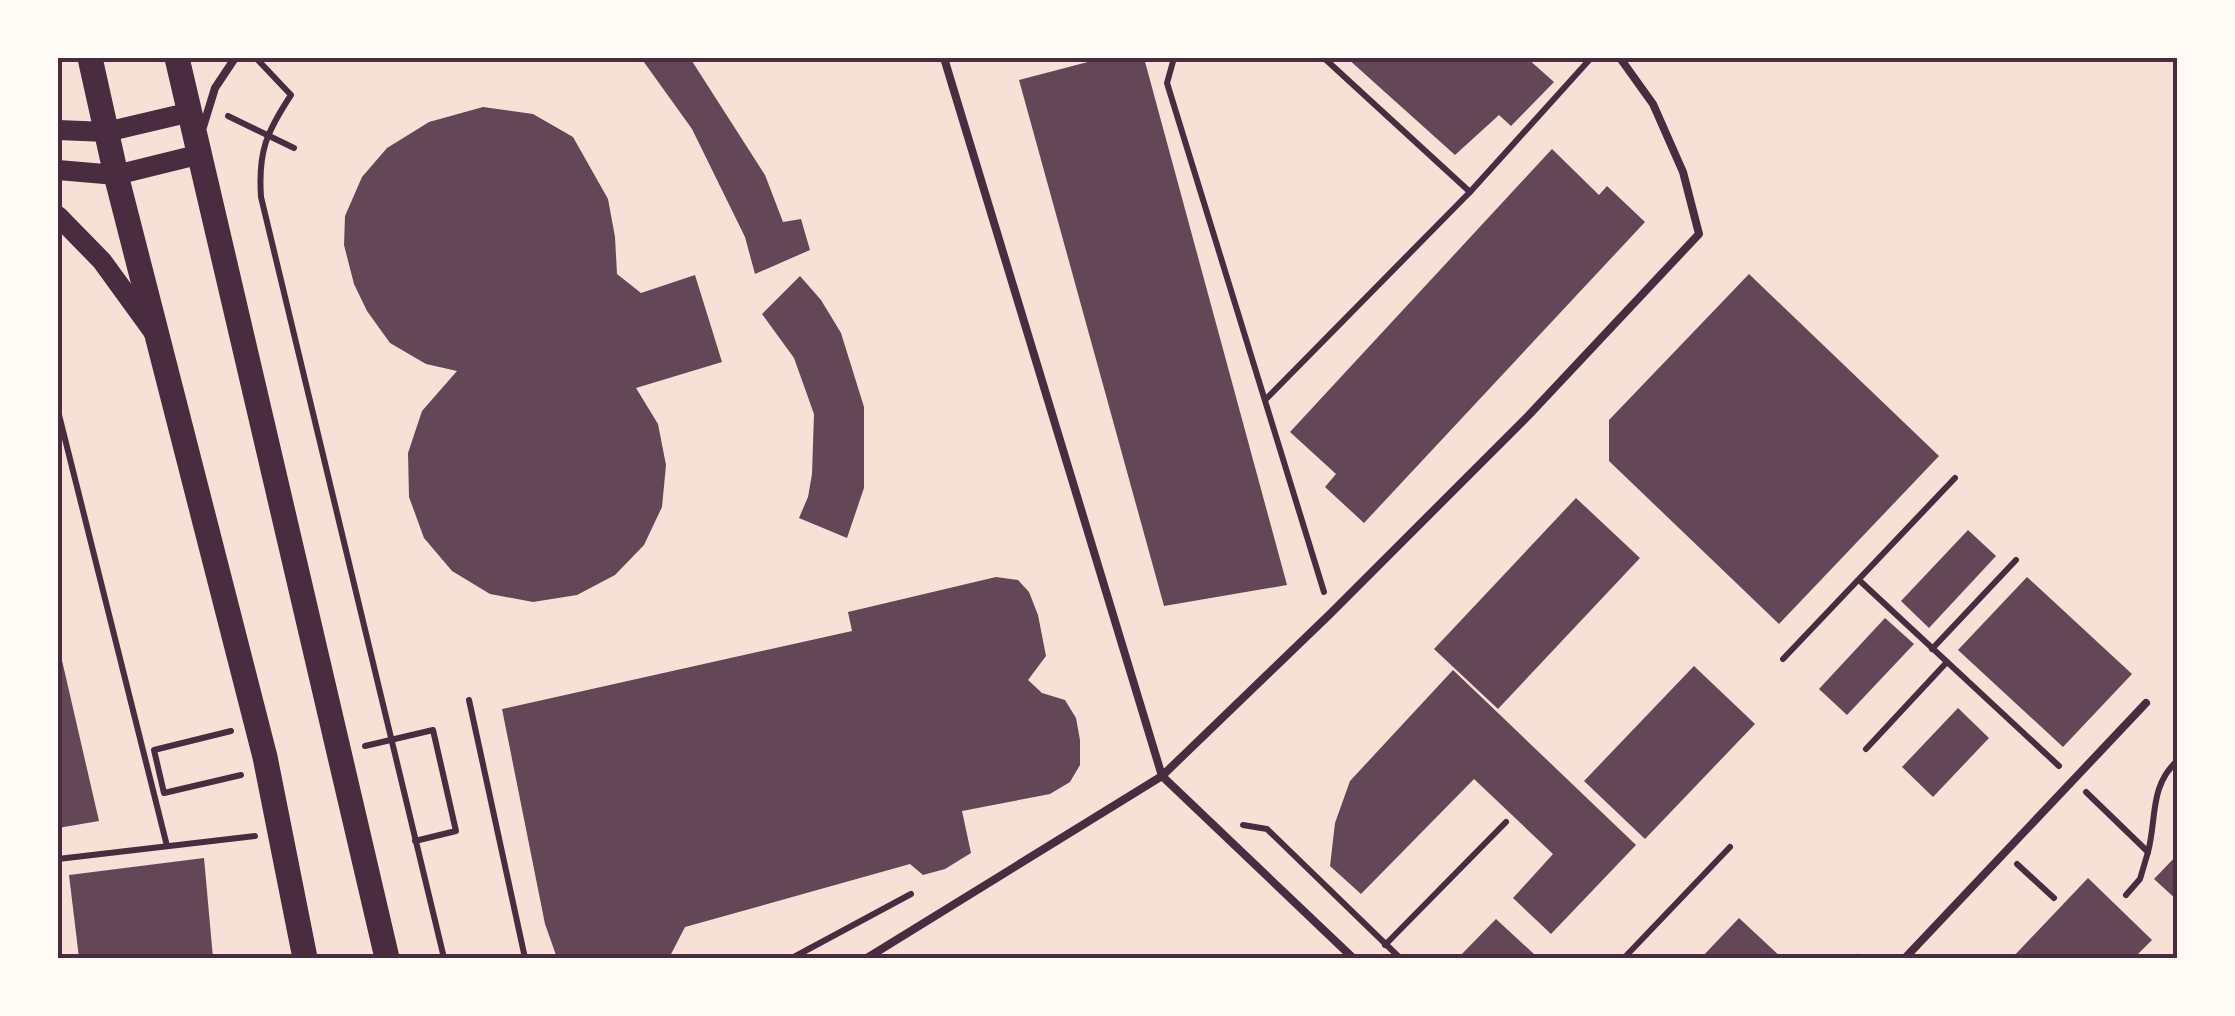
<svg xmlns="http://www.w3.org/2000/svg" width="2235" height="1016" font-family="Arial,sans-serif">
<rect width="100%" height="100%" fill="#f7e1d7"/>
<g fill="#644757">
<polygon points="641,58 690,58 765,175 783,222 801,219 810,250 755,274 745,237 692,129"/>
<polygon points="1103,58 1144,58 1287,585 1164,606 1019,80"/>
<polygon points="1347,58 1527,58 1554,82 1511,126 1499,115 1455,155"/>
<polygon points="483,107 533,114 573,137 608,199 615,237 617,274 641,293 695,275 722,362 636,388 658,424 666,465 662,507 644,545 615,575 577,595 533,602 490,594 452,571 424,538 409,497 408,453 422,411 457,371 426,364 390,343 367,311 354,284 344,245 345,216 362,177 387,148 429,122"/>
<polygon points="1552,149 1599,195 1607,186 1645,222 1364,523 1325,487 1336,474 1290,432"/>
<polygon points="1749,274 1939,456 1779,624 1609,461 1609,420"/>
<polygon points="800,276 821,300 841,333 864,407 864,488 847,538 799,518 808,497 812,474 814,414 794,358 762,314"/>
<polygon points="1576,498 1640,558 1498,709 1434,649"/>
<polygon points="1968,530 1996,556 1929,628 1901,601"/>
<polygon points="996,577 1018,580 1029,592 1038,615 1046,656 1028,680 1042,693 1065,700 1076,718 1080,740 1080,765 1070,782 1050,794 962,811 971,853 945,869 923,875 910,864 685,927 669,958 557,958 545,924 502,709 852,631 848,612"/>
<polygon points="2027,577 2132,674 2063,747 1958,650"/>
<polygon points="1885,618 1914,644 1847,715 1819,689"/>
<polygon points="58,643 99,821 58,828"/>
<polygon points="1694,666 1755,724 1645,839 1584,781"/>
<polygon points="1453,670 1636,845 1551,934 1513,898 1553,854 1474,779 1361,894 1330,866 1335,823 1350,781"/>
<polygon points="1958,708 1989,738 1933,797 1902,767"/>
<polygon points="2178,854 2178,901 2154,879"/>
<polygon points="204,858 213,958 79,958 69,875"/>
<polygon points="2088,878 2152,940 2134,958 2012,958"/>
<polygon points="1739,918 1782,958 1701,958"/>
<polygon points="1496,919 1534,954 1530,958 1458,958"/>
</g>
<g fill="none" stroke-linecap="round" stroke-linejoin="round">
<g stroke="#4a2c40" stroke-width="6">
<path d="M256,58l35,37c-25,38 -33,57 -30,102l183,761"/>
<polyline points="1174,58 1167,83 1324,592"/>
<polyline points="228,116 294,148"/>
<polyline points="1470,192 1591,58"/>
<polyline points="1266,399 1470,192 1324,58"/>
<polyline points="58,411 167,846"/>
<polyline points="1859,580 2059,766"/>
<polyline points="1932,649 2016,560"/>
<polyline points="1783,659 1955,478"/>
<polyline points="469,700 525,958"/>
<polyline points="231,731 154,750 164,793 241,775"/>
<polyline points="365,746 433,730 456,831 415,841"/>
<polyline points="1866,749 1947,662"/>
<path d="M2086,792l62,60c9,-34 1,-66 30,-92"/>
<polyline points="1243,825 1267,829 1400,958"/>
<polyline points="58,859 255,836"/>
<polyline points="2017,864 2054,898"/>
<polyline points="2126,895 2140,879 2148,852"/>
<polyline points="1385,945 1506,822"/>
<polyline points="792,958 911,894"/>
<polyline points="1624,958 1730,847"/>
<polyline points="1857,958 1858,957"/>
</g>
<g stroke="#4a2c40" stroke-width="8">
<polyline points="944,58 1162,776 1353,958"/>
<polyline points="203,127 215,88 235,58"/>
<polyline points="867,958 1162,776 1330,614 1528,416 1699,234 1683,172 1653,104 1620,58"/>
<polyline points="1905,958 2146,703"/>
</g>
<g stroke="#4a2c40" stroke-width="20">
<polyline points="58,130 106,132 191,112"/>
<polyline points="58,170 116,175 201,154"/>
<polyline points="58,216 102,261 155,334"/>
</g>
<g stroke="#4a2c40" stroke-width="25">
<polyline points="90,58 116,175 265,757 305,958"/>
<polyline points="177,58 387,958"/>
</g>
</g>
<rect width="2235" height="1016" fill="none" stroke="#fffaf5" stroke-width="120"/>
<rect x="60" y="60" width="2115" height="896" fill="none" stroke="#4a2c40" stroke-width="4"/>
</svg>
